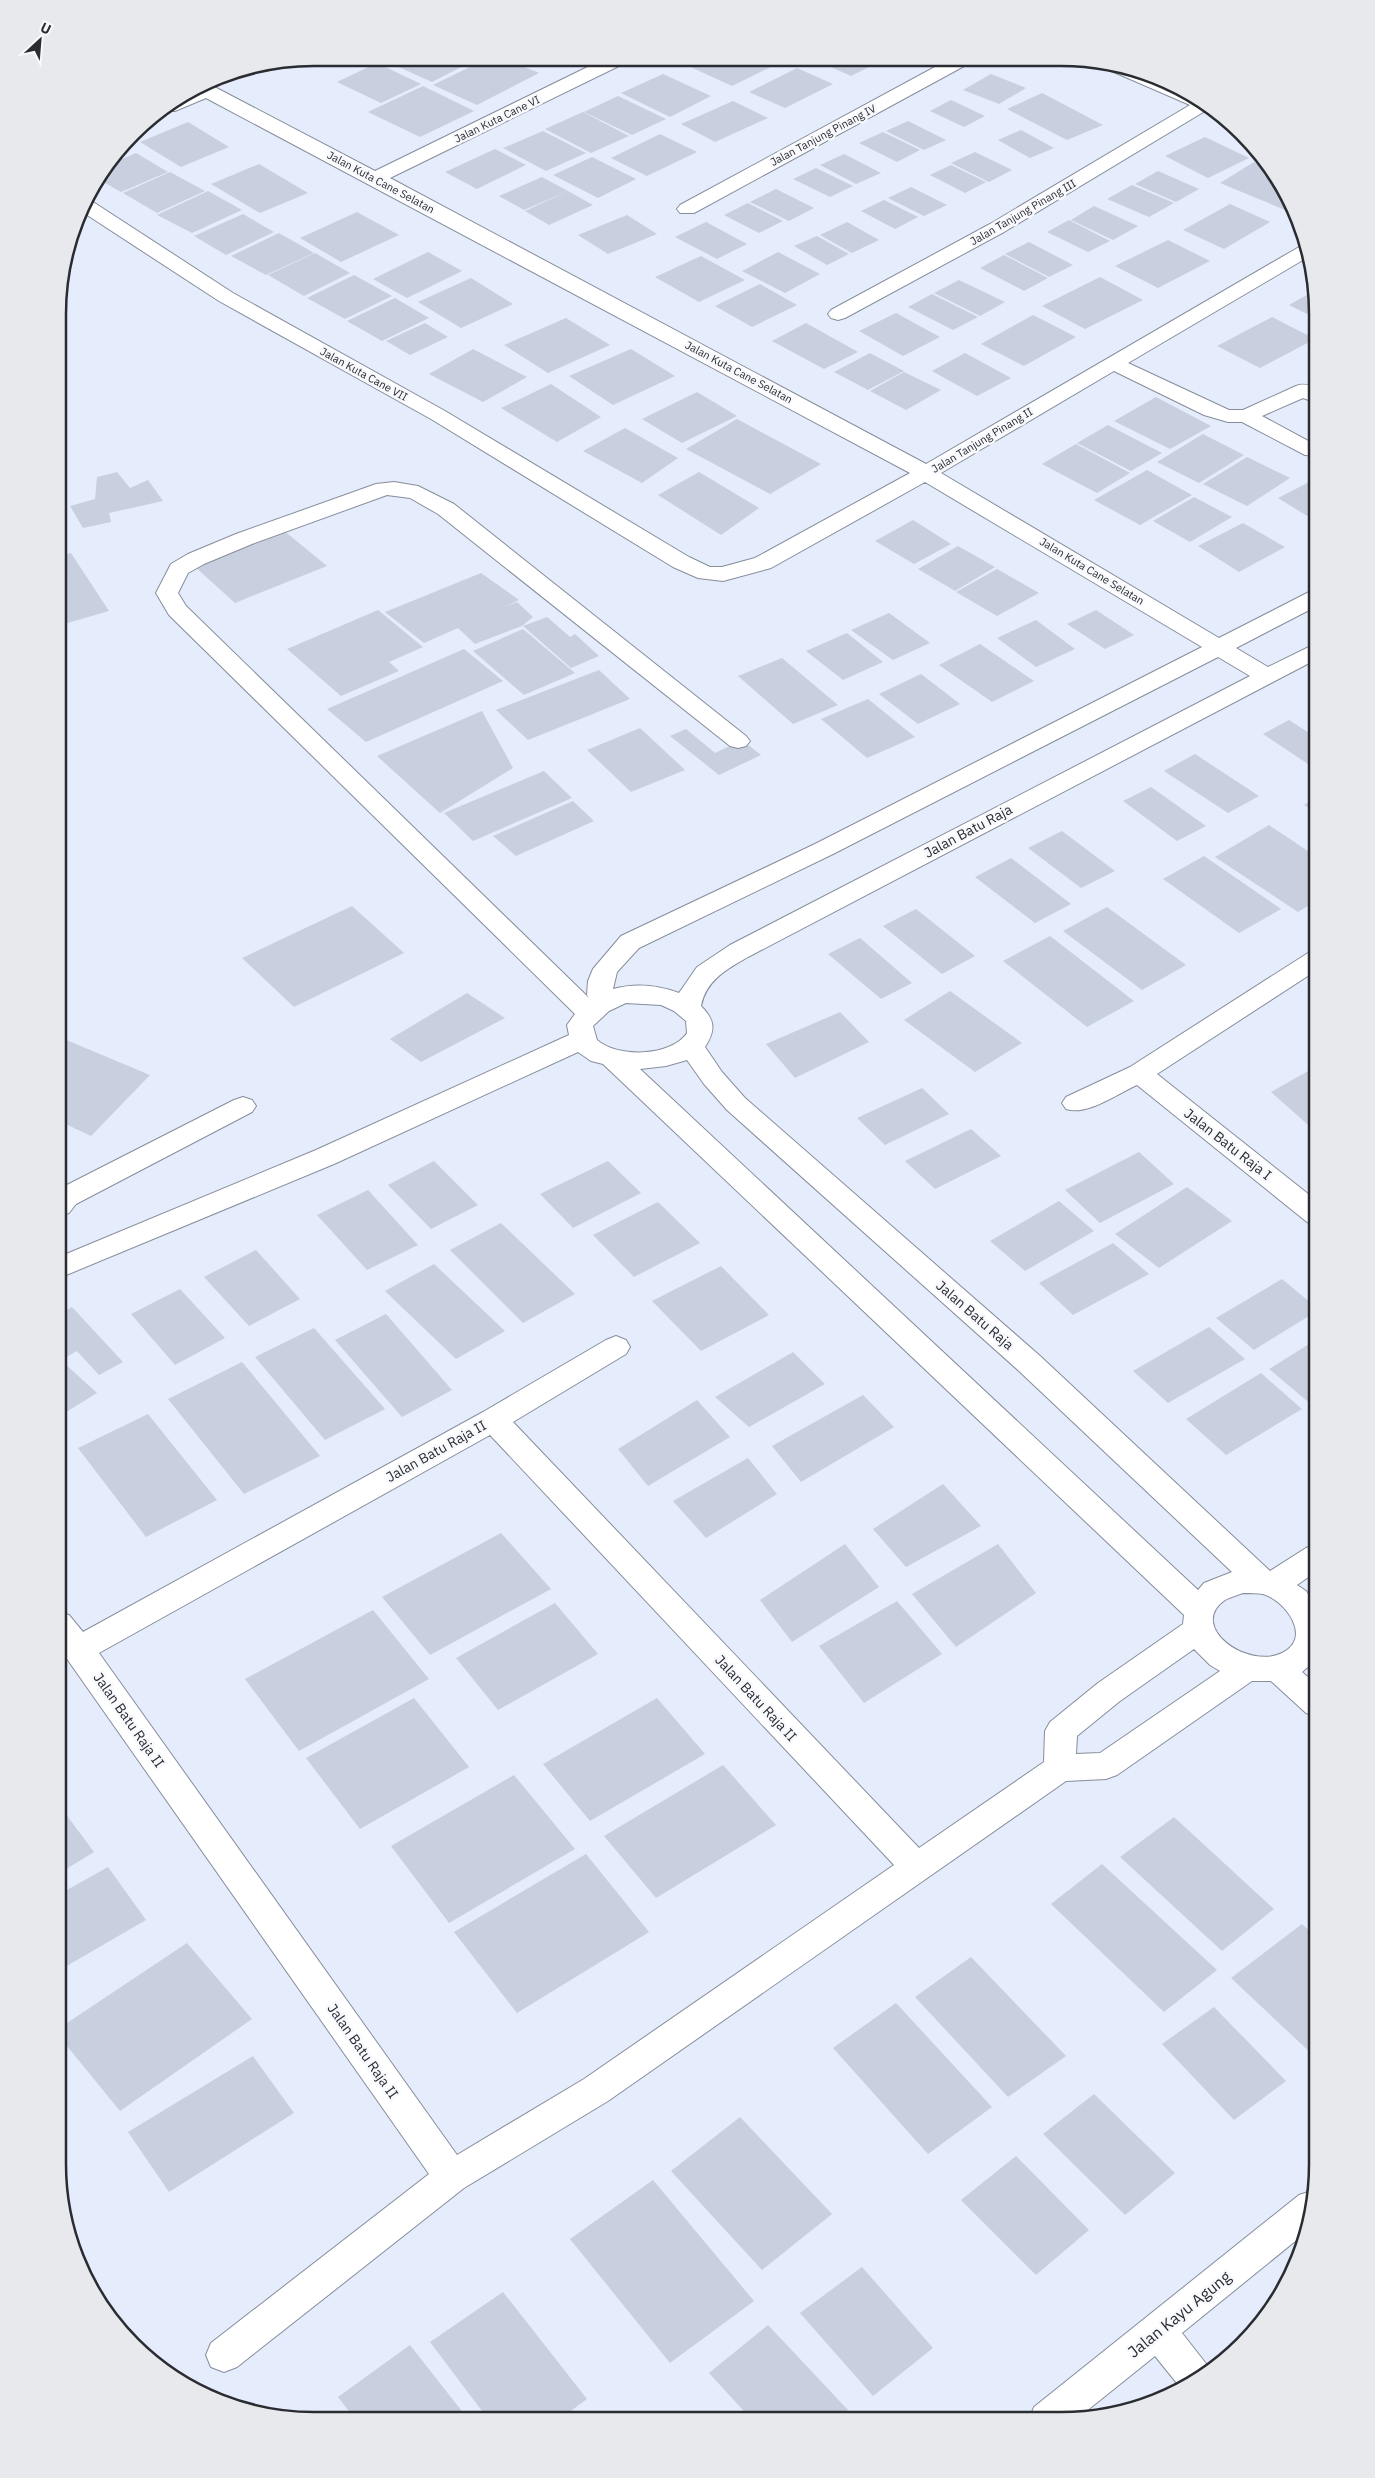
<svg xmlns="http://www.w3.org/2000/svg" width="1375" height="2478" font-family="'IBM Plex Sans',sans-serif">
<rect width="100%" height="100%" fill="#e5ecfc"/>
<g fill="#c8d0df">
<polygon points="387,58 462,58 471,62 432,82 383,60"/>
<polygon points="486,59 505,59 539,73 477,105 433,85"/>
<polygon points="693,60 769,60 777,64 732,86 684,64"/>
<polygon points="817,61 881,61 851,76"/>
<polygon points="377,63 421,84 381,103 337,82"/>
<polygon points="797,68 833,84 785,108 749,92"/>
<polygon points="663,74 711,96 670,117 621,93"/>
<polygon points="991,74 1026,88 999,104 963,90"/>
<polygon points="423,86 474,111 420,137 368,112"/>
<polygon points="1042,93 1103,125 1067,140 1007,109"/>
<polygon points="618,96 666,119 632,135 584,112"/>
<polygon points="951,100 985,116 964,127 930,111"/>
<polygon points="733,101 768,118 715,142 681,124"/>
<polygon points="583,112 629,136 591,153 545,129"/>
<polygon points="908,121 946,140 924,150 886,131"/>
<polygon points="188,122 229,147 181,167 140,142"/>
<polygon points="1021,130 1054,148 1030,158 998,140"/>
<polygon points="543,131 586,153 546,171 503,148"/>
<polygon points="883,132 920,150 897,162 859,143"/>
<polygon points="660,134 697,152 647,176 611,158"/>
<polygon points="1205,137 1249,158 1208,178 1165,156"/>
<polygon points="495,149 526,165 477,189 445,172"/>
<polygon points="975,152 1012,170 989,182 951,163"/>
<polygon points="136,153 168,172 121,192 100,180 113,163"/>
<polygon points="844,154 881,173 856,184 820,165"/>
<polygon points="592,157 636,179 598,198 553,175"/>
<polygon points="1254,162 1274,172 1293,210 1290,212 1220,183"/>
<polygon points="259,164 308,193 260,213 211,184"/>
<polygon points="951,165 986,182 965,193 930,175"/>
<polygon points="816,168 853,186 830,197 793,179"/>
<polygon points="1158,171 1199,189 1176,202 1135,184"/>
<polygon points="170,172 205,191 157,213 123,193"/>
<polygon points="542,177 568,191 524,210 499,196"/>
<polygon points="1132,185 1174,203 1149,217 1107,199"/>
<polygon points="911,187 947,205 924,216 888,198"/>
<polygon points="776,189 814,208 789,221 750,202"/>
<polygon points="208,191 242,210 192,233 157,215"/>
<polygon points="568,191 593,205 549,225 525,211"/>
<polygon points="884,200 918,217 895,229 861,211"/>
<polygon points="748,203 783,221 759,233 724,215"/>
<polygon points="1230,204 1270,222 1224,249 1183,230"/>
<polygon points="1094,206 1138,226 1113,240 1071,220"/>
<polygon points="357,212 399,235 341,262 300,238"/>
<polygon points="243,214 274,232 226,255 194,236"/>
<polygon points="627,215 657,234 608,254 578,235"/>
<polygon points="1069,220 1110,241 1088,252 1047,232"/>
<polygon points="706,222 747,244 717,259 675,237"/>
<polygon points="847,222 879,240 852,253 820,235"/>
<polygon points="279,233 314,253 266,275 231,256"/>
<polygon points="817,236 849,254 827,265 794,246"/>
<polygon points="1168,240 1210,261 1158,288 1115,266"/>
<polygon points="1029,242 1073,265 1049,277 1005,254"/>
<polygon points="428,252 462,271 407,298 373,279"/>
<polygon points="778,252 820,274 785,293 742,271"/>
<polygon points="315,253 350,273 304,296 268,275"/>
<polygon points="1004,255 1048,278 1024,291 980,268"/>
<polygon points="701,256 745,280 699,302 655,277"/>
<polygon points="354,275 392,296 345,319 307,298"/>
<polygon points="1100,277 1143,300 1085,329 1042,306"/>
<polygon points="471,278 513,304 461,328 418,302"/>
<polygon points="959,280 1005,302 980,316 934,293"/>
<polygon points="760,284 797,305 752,327 715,306"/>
<polygon points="1314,291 1317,319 1289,305"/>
<polygon points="932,294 978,317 953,330 908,307"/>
<polygon points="395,298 429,318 382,341 347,321"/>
<polygon points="896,313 940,337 903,356 859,331"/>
<polygon points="1033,315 1076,337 1024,366 981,344"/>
<polygon points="1272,317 1315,339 1260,368 1217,346"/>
<polygon points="566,318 610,345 548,373 504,345"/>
<polygon points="425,323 448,337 410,355 386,341"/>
<polygon points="806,323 858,352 824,369 772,341"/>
<polygon points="473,349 527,377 483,402 429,374"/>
<polygon points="631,349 675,376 613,405 569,376"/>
<polygon points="870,353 904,371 868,390 834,372"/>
<polygon points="965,353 1011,378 977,396 932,371"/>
<polygon points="904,372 941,390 906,410 870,391"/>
<polygon points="551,384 601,417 557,442 501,408"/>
<polygon points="697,392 737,416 682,443 642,419"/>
<polygon points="1156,397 1211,426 1170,449 1114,421"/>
<polygon points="737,419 821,464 770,494 686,449"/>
<polygon points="1108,425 1162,453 1131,471 1077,443"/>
<polygon points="625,428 678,458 642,483 583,451"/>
<polygon points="1203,434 1244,455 1199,483 1157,462"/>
<polygon points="1076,444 1130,473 1097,493 1042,464"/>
<polygon points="1247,457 1290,478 1247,506 1203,484"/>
<polygon points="1147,470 1192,495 1140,525 1094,500"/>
<polygon points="117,472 130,488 148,480 163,501 109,513 111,522 83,528 70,506 95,499 97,477"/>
<polygon points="699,472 759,508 721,535 658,495"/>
<polygon points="1317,478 1317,522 1278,498"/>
<polygon points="1194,497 1232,517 1190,542 1153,521"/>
<polygon points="913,520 951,544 914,564 875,541"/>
<polygon points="1243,523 1285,547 1239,572 1198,546"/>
<polygon points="283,530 327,566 235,603 193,565"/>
<polygon points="958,546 995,567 955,591 918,569"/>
<polygon points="71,553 109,611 64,624 59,616 59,556"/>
<polygon points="997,569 1039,593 997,616 956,592"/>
<polygon points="481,573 519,600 504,607 517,602 533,617 522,626 475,644 458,628 424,643 385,612"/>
<polygon points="378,610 423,647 389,662 399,671 341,696 287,649"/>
<polygon points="1096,610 1134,635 1105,649 1067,624"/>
<polygon points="889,613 930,643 893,660 851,630"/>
<polygon points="547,617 570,637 575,634 599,656 571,668 523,626"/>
<polygon points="1036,620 1075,649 1036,667 997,638"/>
<polygon points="523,629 575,673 524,695 473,651"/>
<polygon points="847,633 883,662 843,680 806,651"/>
<polygon points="980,644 1034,681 992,702 939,665"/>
<polygon points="464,649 503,681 366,742 327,709"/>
<polygon points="782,658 838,705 793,724 738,676"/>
<polygon points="599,670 630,699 528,740 496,710"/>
<polygon points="921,674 960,704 918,724 879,694"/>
<polygon points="868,699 915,737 867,758 821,719"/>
<polygon points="482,711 513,768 440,813 377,756"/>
<polygon points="1289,720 1317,738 1317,770 1263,734"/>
<polygon points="640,728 685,770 631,792 587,750"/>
<polygon points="686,729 715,753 742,740 761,755 719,775 670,736"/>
<polygon points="1195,754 1259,796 1228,813 1164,771"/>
<polygon points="544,771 572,798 473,841 444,813"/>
<polygon points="1151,787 1206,826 1177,841 1123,801"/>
<polygon points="1317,797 1317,813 1304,805"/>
<polygon points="573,801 594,821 516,856 493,836"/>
<polygon points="1269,825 1317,857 1317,900 1298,912 1215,857"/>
<polygon points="1062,831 1115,871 1081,888 1028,848"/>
<polygon points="1204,856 1281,909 1239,933 1163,879"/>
<polygon points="1011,858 1071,904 1035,923 975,877"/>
<polygon points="352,906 404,953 294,1007 242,958"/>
<polygon points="1107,907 1186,965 1142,990 1063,931"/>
<polygon points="916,909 975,956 942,974 883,926"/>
<polygon points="1050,936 1134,1001 1087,1027 1003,961"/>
<polygon points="860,938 912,983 881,999 828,954"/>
<polygon points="950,991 1022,1043 975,1072 904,1020"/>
<polygon points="467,993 505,1018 421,1062 390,1039"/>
<polygon points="840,1012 869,1042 795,1078 766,1044"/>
<polygon points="59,1037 150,1075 91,1136 59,1121"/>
<polygon points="1317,1066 1317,1131 1316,1132 1271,1092"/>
<polygon points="922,1088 949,1114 885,1145 857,1118"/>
<polygon points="971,1129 1001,1156 935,1189 905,1161"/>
<polygon points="1139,1152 1174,1184 1100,1223 1065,1190"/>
<polygon points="434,1161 478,1205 431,1229 388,1185"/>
<polygon points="608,1161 641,1193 573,1228 540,1194"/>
<polygon points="1187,1187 1232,1221 1159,1268 1115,1234"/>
<polygon points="368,1190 418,1245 367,1270 317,1215"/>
<polygon points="1059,1201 1094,1231 1025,1271 990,1241"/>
<polygon points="658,1202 700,1243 634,1277 593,1235"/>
<polygon points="501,1223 575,1294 523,1323 450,1250"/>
<polygon points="1113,1243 1149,1274 1073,1315 1039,1283"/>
<polygon points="256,1250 300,1299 249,1326 204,1277"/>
<polygon points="434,1264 505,1331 456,1359 385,1291"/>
<polygon points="721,1266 769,1315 701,1351 652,1301"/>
<polygon points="1282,1279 1317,1308 1317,1311 1254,1350 1216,1318"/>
<polygon points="180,1289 225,1338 175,1365 131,1314"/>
<polygon points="72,1307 123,1362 99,1375 77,1351 58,1362 58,1315"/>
<polygon points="386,1314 452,1390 402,1417 335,1340"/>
<polygon points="1209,1327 1245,1359 1168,1403 1133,1371"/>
<polygon points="314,1328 385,1409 325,1440 255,1357"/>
<polygon points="1317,1339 1317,1394 1307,1401 1269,1369"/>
<polygon points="793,1352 825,1384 749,1427 715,1397"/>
<polygon points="242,1362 320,1456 244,1494 168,1399"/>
<polygon points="64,1363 97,1393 58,1417 58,1366"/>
<polygon points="1261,1373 1302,1409 1226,1455 1186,1419"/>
<polygon points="863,1395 894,1427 801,1482 772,1446"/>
<polygon points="697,1400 730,1437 648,1486 618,1449"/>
<polygon points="148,1414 217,1500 146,1537 78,1448"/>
<polygon points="748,1458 777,1494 706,1538 673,1501"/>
<polygon points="943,1484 981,1526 906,1567 873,1529"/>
<polygon points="501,1533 551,1589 430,1655 382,1597"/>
<polygon points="845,1544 879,1587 792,1642 760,1600"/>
<polygon points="998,1544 1036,1593 956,1647 912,1594"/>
<polygon points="897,1601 942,1654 864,1703 819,1646"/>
<polygon points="555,1603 598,1654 498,1710 456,1658"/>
<polygon points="373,1610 429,1679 299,1751 245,1679"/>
<polygon points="414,1698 469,1767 360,1829 306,1758"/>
<polygon points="657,1698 705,1754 590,1821 543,1764"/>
<polygon points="723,1765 776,1825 656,1898 604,1836"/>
<polygon points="514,1775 575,1849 449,1923 391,1846"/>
<polygon points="65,1813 94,1852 58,1874 58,1814"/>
<polygon points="1174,1817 1274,1909 1222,1951 1120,1857"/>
<polygon points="586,1854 649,1932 517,2013 454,1932"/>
<polygon points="1102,1864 1217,1970 1164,2012 1051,1904"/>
<polygon points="108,1867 146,1920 58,1971 58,1895"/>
<polygon points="1302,1924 1317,1938 1317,2056 1315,2057 1231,1978"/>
<polygon points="187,1943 252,2019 120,2111 58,2035 58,2029"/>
<polygon points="971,1957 1066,2056 1008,2097 915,1997"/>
<polygon points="896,2003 992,2107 928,2154 833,2048"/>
<polygon points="1214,2007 1286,2081 1234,2120 1162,2044"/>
<polygon points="253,2056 294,2113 169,2192 128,2132"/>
<polygon points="1094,2094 1175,2173 1125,2215 1043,2134"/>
<polygon points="740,2117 832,2214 762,2270 671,2171"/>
<polygon points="1016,2156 1089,2230 1036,2275 961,2200"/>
<polygon points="653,2180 754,2301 670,2363 570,2239"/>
<polygon points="862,2267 933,2348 873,2396 800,2313"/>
<polygon points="503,2292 587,2399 560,2419 488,2419 430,2342"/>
<polygon points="768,2325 848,2410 837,2420 752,2420 709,2373"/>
<polygon points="410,2345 468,2419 354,2418 338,2397"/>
</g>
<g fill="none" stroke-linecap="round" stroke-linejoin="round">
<defs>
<g id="street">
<path d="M604,59h24l-3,4 -235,115 536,286 380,-221 2,14 -180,106 101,47h14l53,-24c8,-3 14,-1 21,3v14l-14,-5 -41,18 50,27 5,-1v14l-12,-1 -63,-33h-14l-24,-7 -90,-44 -173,102 278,165 90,-46 8,-2v16l-81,42 32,19 49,-24v16l-569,298c-21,12 -42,23 -47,49 14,14 15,24 4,41l17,25 23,26 294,257 231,216 36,-23 11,-4v27l-20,14 9,6 11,15v53l-15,13 15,13v32l-11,-4 -35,-32h-19l-135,94 -11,4 -40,2 -458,320 -144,87 -227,179 -13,5 -13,-5 -5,-12 5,-12 218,-169 -371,-528v-34l11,3 14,17 400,-220 123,-72 10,-4 10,4 4,7 -4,7 -113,68 406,426 125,-86 1,-31 5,-9 48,-39 85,-59 1,-9 -581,-551 -12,-3 -13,-9 -244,112 -275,114v-21l257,-107 253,-115 -2,-10 8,-11 -406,-399 -13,-22 15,-29 17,-10 48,-20 140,-50 18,-2 24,4 36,18 292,232 4,5 -4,5 -8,2 -8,-2 -292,-232 -28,-16 -23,-3 -135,49 -48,20 -16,9 -10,20 8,13 403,392 -2,-3 1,-14 5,-12 28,-33 194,-92 387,-197 -277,-165 -154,86 -48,13 -25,-3 -25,-11 -242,-148 -212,-118 -138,-90 5,-12 4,1 143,93 212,118 244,146 21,10h12l33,-9 155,-85 -704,-375 -31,13h-13l45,-28 168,88zM1218,657l32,19 -520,269 -33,22 -18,26c-21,-8 -44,-10 -66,-4l4,-17 22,-24 194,-94zM626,1003l35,2 13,6 12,10 1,12c-16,24 -70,25 -90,7l-4,-14 16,-15zM687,1060l17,24 23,26 292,261 213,201 -28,11 -6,7 -558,-521 26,-3zM490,1435l404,430 -310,214 -127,76 -358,-502zM1243,1593c7,0 14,0 20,1 23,7 50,44 19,59 -35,17 -95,-27 -57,-53 5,-3 13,-5 18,-7zM1194,1649l16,16 10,6 -120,82 -24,1 1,-18 43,-35z"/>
<polygon points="946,61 969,62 966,65 694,213 680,213 677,209 680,205"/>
<path d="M1097,62c39,1 81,25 113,46l-206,124 -159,86 -7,2 -7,-2 -3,-4 3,-4 159,-86 200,-119 -90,-39z"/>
<path d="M1317,951v19l-160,104 160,127v24l-10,-3 -170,-137c-20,9 -50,31 -71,24l-4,-6 4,-6 64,-30 178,-114z"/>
<polygon points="243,1097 252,1100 256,1106 252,1112 76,1204 69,1213 59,1216 59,1189 234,1100"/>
<polygon points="1311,2191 1314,2192 1304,2234 1182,2333 1211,2370 1180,2387 1155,2356 1079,2417 1060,2420 1029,2420 1034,2407 1299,2195"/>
</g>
</defs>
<use href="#street" stroke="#868d9b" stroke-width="2"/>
<use href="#street" fill="#fff" fill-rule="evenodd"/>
</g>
<g text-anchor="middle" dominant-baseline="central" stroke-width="5" stroke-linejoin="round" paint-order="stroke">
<g font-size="11" fill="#2a2c32" stroke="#f8f9fd">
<text transform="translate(497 119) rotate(-26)">Jalan Kuta Cane VI</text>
<text transform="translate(823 135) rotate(-28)">Jalan Tanjung Pinang IV</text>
<text transform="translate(381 182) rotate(28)">Jalan Kuta Cane Selatan</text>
<text transform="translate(1023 212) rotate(-30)">Jalan Tanjung Pinang III</text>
<text transform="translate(739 372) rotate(28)">Jalan Kuta Cane Selatan</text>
<text transform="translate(364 374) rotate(29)">Jalan Kuta Cane VII</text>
<text transform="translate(982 440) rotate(-31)">Jalan Tanjung Pinang II</text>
<text transform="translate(1092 571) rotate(31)">Jalan Kuta Cane Selatan</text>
</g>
<g font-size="14" fill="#2a2c32" stroke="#f8f9fd">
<text transform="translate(968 831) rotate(-28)">Jalan Batu Raja</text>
<text transform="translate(1228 1144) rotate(38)">Jalan Batu Raja I</text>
<text transform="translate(975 1315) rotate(41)">Jalan Batu Raja</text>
<text transform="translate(436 1451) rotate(-29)">Jalan Batu Raja II</text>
<text transform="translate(756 1698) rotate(47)">Jalan Batu Raja II</text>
<text transform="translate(129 1720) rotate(55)">Jalan Batu Raja II</text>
<text transform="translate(363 2051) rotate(55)">Jalan Batu Raja II</text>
</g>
<g font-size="16" fill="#2a2c32" stroke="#f8f9fd">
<text transform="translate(1179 2314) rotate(-39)">Jalan Kayu Agung</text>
</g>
</g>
<path d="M0 0H1375V2478H0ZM314 66H1061A248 248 0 0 1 1309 314V2164A248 248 0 0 1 1061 2412H314A248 248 0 0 1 66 2164V314A248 248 0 0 1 314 66Z" fill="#e8e9ed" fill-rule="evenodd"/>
<path fill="none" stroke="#2a2c32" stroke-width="2.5" d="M314 66H1061A248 248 0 0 1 1309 314V2164A248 248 0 0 1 1061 2412H314A248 248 0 0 1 66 2164V314A248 248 0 0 1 314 66Z"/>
<g transform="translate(40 40) rotate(26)" stroke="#f8f9fd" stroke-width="4" paint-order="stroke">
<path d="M0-4L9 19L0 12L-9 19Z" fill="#2a2c32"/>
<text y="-8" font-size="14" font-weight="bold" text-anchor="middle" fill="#2a2c32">U</text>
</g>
</svg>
